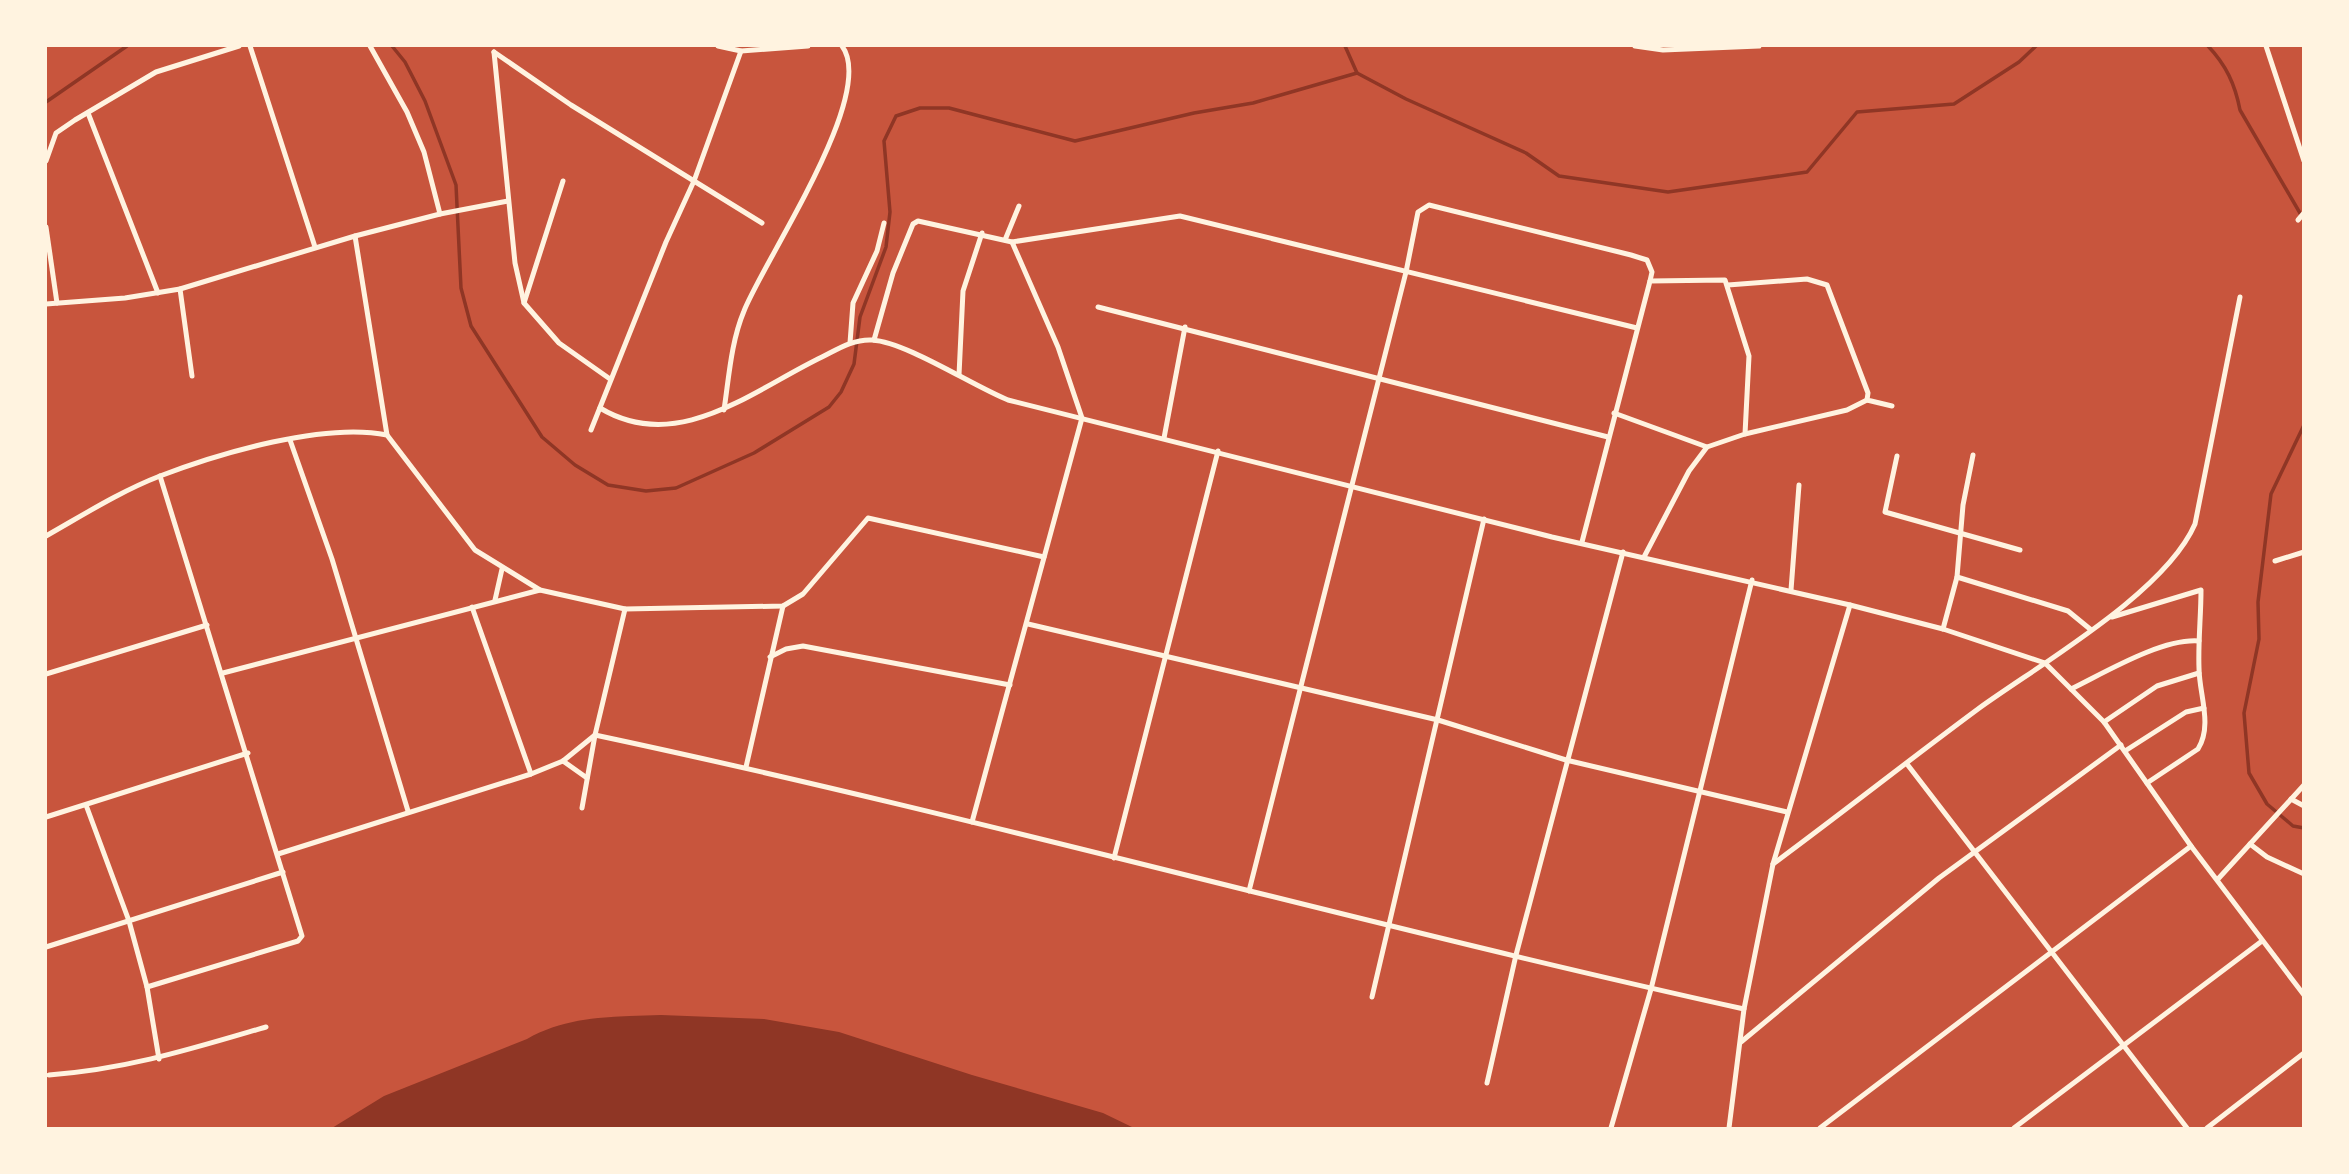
<svg xmlns="http://www.w3.org/2000/svg" width="2349" height="1174" font-family="'DejaVu Sans',sans-serif">
<rect width="100%" height="100%" fill="#c8553d"/>
<path fill="#8f3625" d="M661,1015l103,4 75,13 133,43 131,38 31,15h-802l52,-32 143,-57c42,-24 87,-22 134,-24z"/>
<g fill="none" stroke-linecap="round" stroke-linejoin="round">
<g stroke="#8f3625" stroke-width="3.5">
<polyline points="392,46 405,62 425,101 456,185 461,288 471,326 542,437 575,465 608,485 646,491 676,488 754,453 829,407 841,392 854,364 860,317 886,247 890,212 884,141 896,116 920,108 949,108 1075,141 1194,113 1253,103 1357,73 1406,99 1526,153 1559,176 1668,192 1807,172 1857,112 1954,104 2019,62 2036,46"/>
<polyline points="1345,46 1357,73"/>
<path d="M2208,46c18,19 27,38 32,64l64,110"/>
<polyline points="46,102 127,46"/>
<polyline points="2304,425 2271,494 2258,602 2259,639 2244,713 2249,773 2267,804 2293,826 2304,828"/>
</g>
<g stroke="#fff3e0" stroke-width="5">
<polyline points="250,46 315,247"/>
<polyline points="370,46 407,112 424,152 440,214"/>
<polyline points="718,46 741,51 808,46"/>
<polyline points="1635,46 1663,50 1759,46"/>
<polyline points="2266,46 2304,161"/>
<polyline points="494,52 515,263 524,303 559,343 610,379"/>
<polyline points="494,52 571,105 762,223"/>
<polyline points="88,113 158,293"/>
<polyline points="46,161 56,133 75,120 156,72 239,46"/>
<polyline points="2298,220 2304,213"/>
<polyline points="46,227 57,303"/>
<polyline points="355,236 387,435"/>
<polyline points="1005,240 1019,206"/>
<polyline points="1728,285 1807,279 1827,285 1868,393 1867,400 1892,406"/>
<polyline points="180,289 192,376"/>
<polyline points="524,303 563,181"/>
<polyline points="46,304 125,298 180,289 355,236 440,214 508,201"/>
<polyline points="1098,307 1608,437"/>
<polyline points="874,340 893,273 913,224 918,221 1012,242 1180,216 1637,328"/>
<polyline points="850,343 853,303 877,251 884,223"/>
<polyline points="959,375 963,291 982,233"/>
<path d="M600,408c78,47 153,-18 222,-51 16,-8 31,-18 50,-17 34,2 101,46 136,60l544,137 298,68 93,24 102,34 59,59 87,124 113,149"/>
<path d="M724,410c5,-33 7,-68 20,-99 20,-51 134,-217 98,-265"/>
<polyline points="1614,413 1707,447"/>
<polyline points="591,430 666,242 694,181 741,51"/>
<polyline points="1745,434 1847,410 1867,400"/>
<polyline points="1164,438 1185,327"/>
<polyline points="290,440 332,559 408,811"/>
<polyline points="1897,456 1885,512 2020,550"/>
<path d="M46,536c37,-21 75,-45 114,-60 60,-23 165,-54 227,-41l88,115 65,40 85,19 158,-3 20,-12 65,-76 176,39"/>
<polyline points="1582,542 1650,281 1725,280 1749,356 1745,434 1707,447 1689,471 1644,557"/>
<polyline points="2275,561 2304,552"/>
<polyline points="1957,577 2068,611 2090,629"/>
<polyline points="1791,590 1799,485"/>
<polyline points="495,600 502,569"/>
<polyline points="472,607 531,774"/>
<path d="M2112,617l89,-27c0,26 -3,52 -2,78 0,26 14,57 -1,81l-51,34"/>
<polyline points="1028,624 1438,720 1566,760 1787,812"/>
<polyline points="1943,629 1957,577 1963,505 1973,455"/>
<polyline points="770,657 786,649 803,646 1010,685"/>
<polyline points="223,673 540,590"/>
<polyline points="46,674 207,625"/>
<path d="M2071,689c33,-16 91,-51 128,-48"/>
<polyline points="2104,722 2157,686 2199,673"/>
<polyline points="2125,751 2186,712 2204,708"/>
<polyline points="563,761 587,778"/>
<polyline points="1907,764 2187,1128"/>
<polyline points="746,767 783,606"/>
<polyline points="2291,799 2304,806"/>
<polyline points="86,805 129,921 147,987 159,1059"/>
<polyline points="582,808 595,735 625,609"/>
<polyline points="46,817 248,753"/>
<polyline points="972,822 1082,418 1058,347 1012,242"/>
<polyline points="2250,844 2267,857 2304,874"/>
<path d="M278,854l253,-80 32,-13 32,-26c385,82 764,189 1149,274"/>
<polyline points="1114,858 1218,451"/>
<path d="M1773,864c69,-51 136,-104 205,-155 62,-45 187,-116 217,-185l45,-227"/>
<polyline points="2218,879 2304,785"/>
<polyline points="1249,891 1406,272 1418,212 1429,205 1631,255 1647,260 1652,272 1650,281"/>
<polyline points="46,947 283,872"/>
<polyline points="147,987 298,941 302,936 160,476"/>
<polyline points="1372,997 1484,519"/>
<polyline points="1741,1042 1939,878 2121,745"/>
<path d="M49,1075c79,-6 142,-26 217,-48"/>
<polyline points="1487,1083 1516,955 1623,552"/>
<polyline points="1611,1128 1651,989 1752,580"/>
<polyline points="1729,1128 1744,1009 1773,864 1850,605"/>
<polyline points="1820,1128 2191,846"/>
<polyline points="2014,1128 2262,941"/>
<polyline points="2207,1128 2304,1053"/>
</g>
</g>
<rect width="2349" height="1174" fill="none" stroke="#fff3e0" stroke-width="94"/>
</svg>
